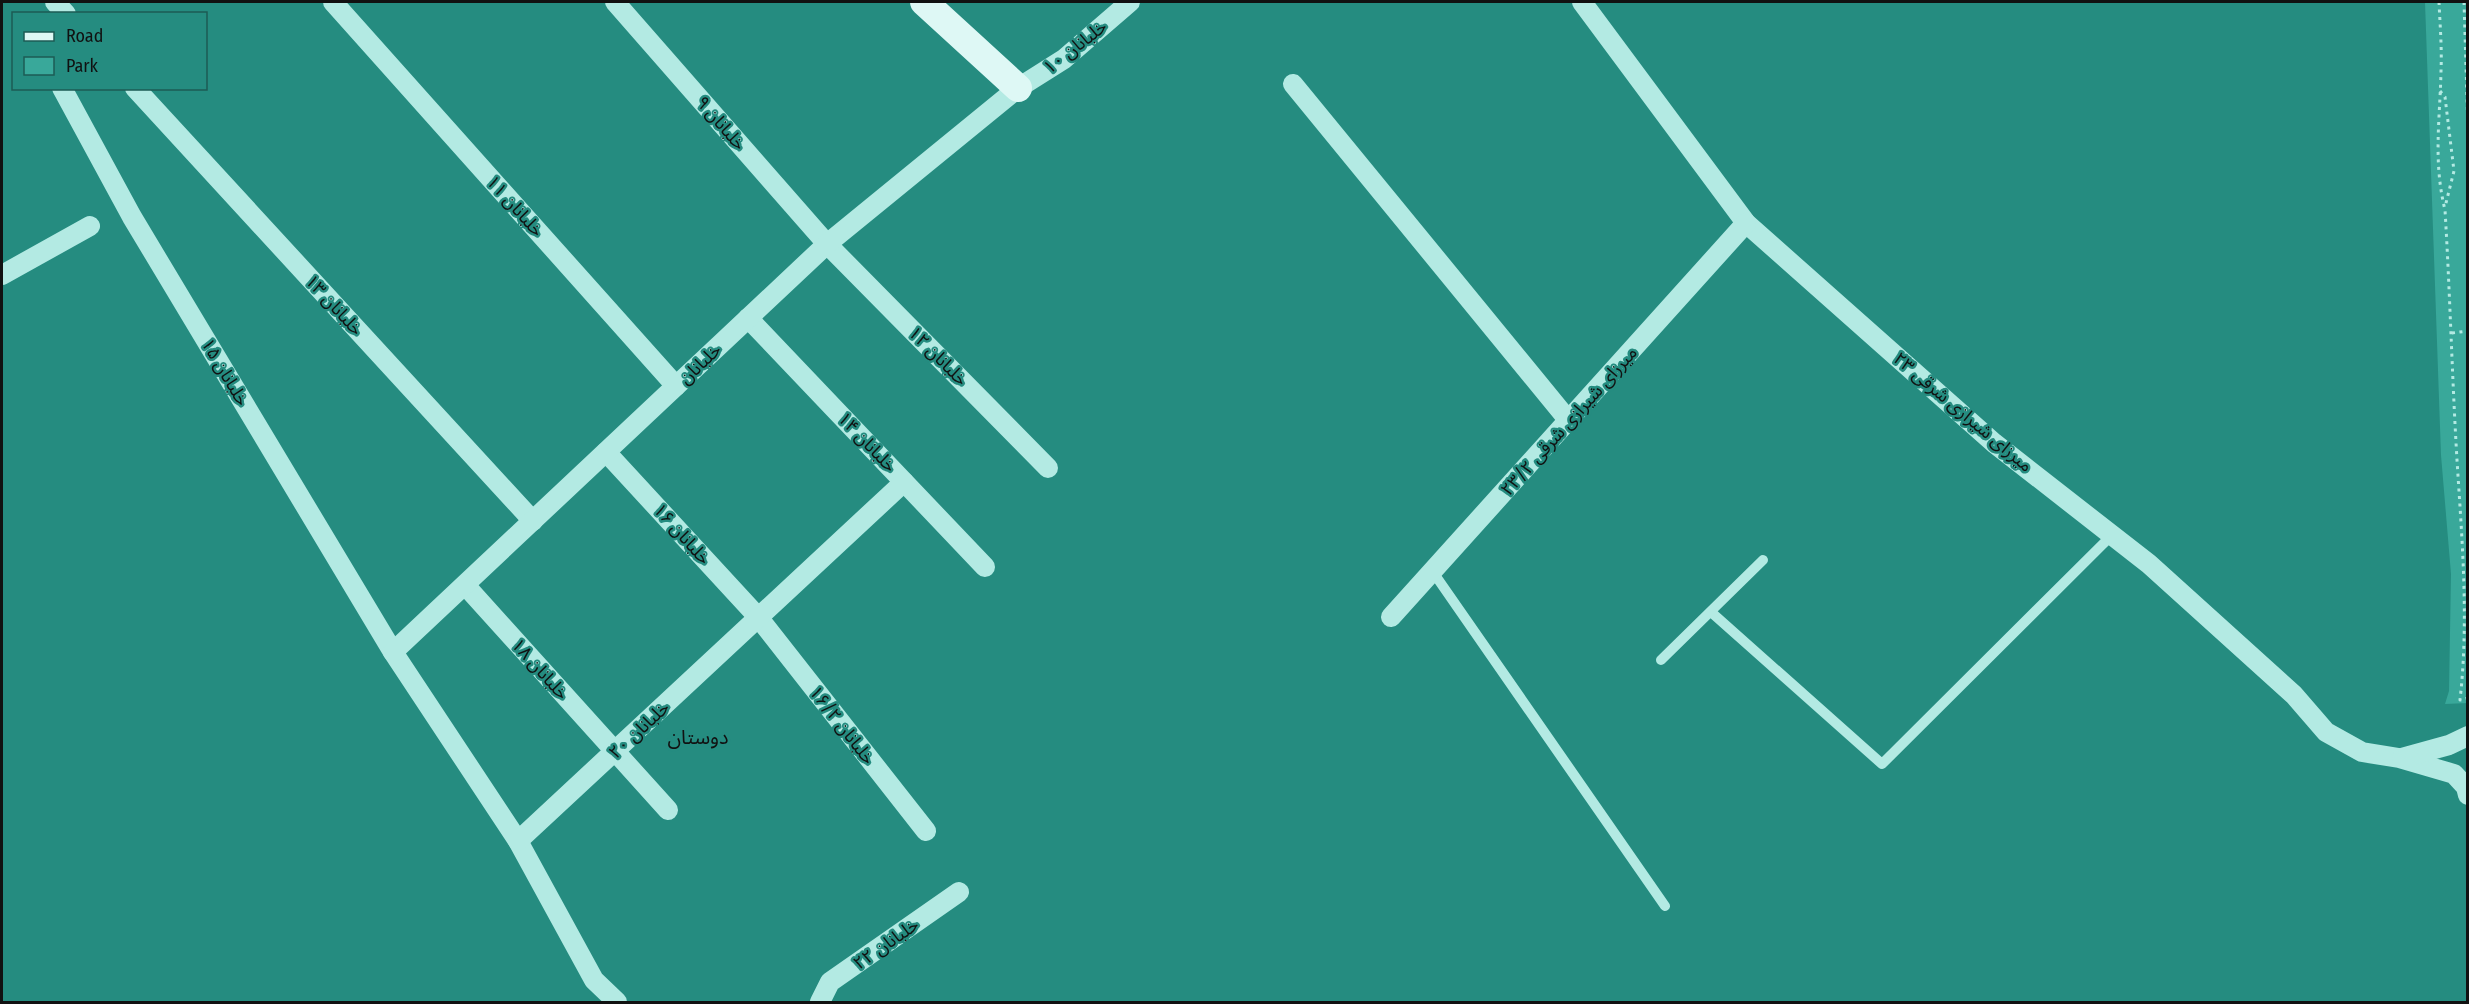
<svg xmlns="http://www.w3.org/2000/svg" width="2469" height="1004" font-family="'Fira Sans Condensed','Noto Sans Arabic',sans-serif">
<rect width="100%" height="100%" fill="#258c80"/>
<polygon fill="#39a89a" points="2425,2 2468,2 2468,703 2445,704 2449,691 2451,574 2441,455"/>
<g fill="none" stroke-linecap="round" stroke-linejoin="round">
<g stroke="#b3eae3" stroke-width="3" stroke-dasharray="3 4.5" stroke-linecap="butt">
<path d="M2439,2c1,23 3,46 2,69 -1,49 -8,90 4,139 5,83 7,166 12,250 5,80 12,160 3,240l8,-2"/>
<polyline points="2464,2 2468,131"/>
<polyline points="2440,91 2445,97 2454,171 2445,207"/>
<polyline points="2452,333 2468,331"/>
</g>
<g stroke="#b3eae3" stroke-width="10">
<polyline points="1433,572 1665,906"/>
<polyline points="1711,612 1882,764 2111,536"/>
<polyline points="1661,660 1763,560"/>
</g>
<g stroke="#b3eae3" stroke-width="20">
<polyline points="55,2 66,14"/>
<polyline points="333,2 676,386"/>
<polyline points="615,2 827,244 1048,468"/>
<polyline points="1582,2 1746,223 1994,443 2149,564 2294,695 2326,732 2362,752 2399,758 2454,774 2466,787 2468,795"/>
<polyline points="1293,84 1569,421"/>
<polyline points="62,88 132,217 393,652 518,841 594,980 617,1002"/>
<polyline points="135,88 533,521"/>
<polyline points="2,275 90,226"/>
<polyline points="748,318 985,567"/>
<polyline points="606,452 758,617 926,831"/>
<polyline points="465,585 668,810"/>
<polyline points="1391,617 1746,223"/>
<polyline points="393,652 827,244 1018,88 1064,59 1130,2"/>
<polyline points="2402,758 2449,745 2468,736"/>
<polyline points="518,841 904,482"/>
<polyline points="820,1002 830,982 959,892"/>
</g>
<polyline stroke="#def8f5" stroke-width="28" points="924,2 1018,88"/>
</g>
<g text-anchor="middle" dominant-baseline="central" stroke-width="5" stroke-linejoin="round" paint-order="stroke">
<g font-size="18" fill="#111" stroke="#258c80">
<text transform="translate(1075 47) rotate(-38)">۱۰ خلبانان</text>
<text transform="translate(721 123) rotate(49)">۹ خلبانان</text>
<text transform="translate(515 206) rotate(48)">۱۱ خلبانان</text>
<text transform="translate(334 305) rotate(47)">۱۳ خلبانان</text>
<text transform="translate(938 356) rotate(45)">۱۲ خلبانان</text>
<text transform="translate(700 364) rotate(-43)">خلبانان</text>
<text transform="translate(225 372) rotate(59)">۱۵ خلبانان</text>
<text transform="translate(1963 412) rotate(40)">۲۳ میرزای شیرازی شرقی</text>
<text transform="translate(1569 421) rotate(-48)">۲۳/۲ میرزای شیرازی شرقی</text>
<text transform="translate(867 442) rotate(46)">۱۴ خلبانان</text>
<text transform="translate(682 534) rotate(48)">۱۶ خلبانان</text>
<text transform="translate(540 669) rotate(48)">۱۸ خلبانان</text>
<text transform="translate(842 725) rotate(52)">۱۶/۲ خلبانان</text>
<text transform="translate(639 730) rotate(-43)">۲۰ خلبانان</text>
<text transform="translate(886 944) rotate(-35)">۲۲ خلبانان</text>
</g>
<g font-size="20" fill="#111" stroke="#258c80">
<text x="698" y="737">دوستان</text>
</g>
</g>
<rect width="2469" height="1004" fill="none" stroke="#111111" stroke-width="6"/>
<rect x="12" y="12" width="195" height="78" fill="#258c80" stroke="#1d5b54" stroke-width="1.5"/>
<rect x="24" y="32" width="30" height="9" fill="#def8f5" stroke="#1d5b54" stroke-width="1.5"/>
<text x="66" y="42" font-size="18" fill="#111111">Road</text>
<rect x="24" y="57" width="30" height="18" fill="#39a89a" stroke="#1d5b54" stroke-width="1.5"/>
<text x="66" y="72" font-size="18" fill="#111111">Park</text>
</svg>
